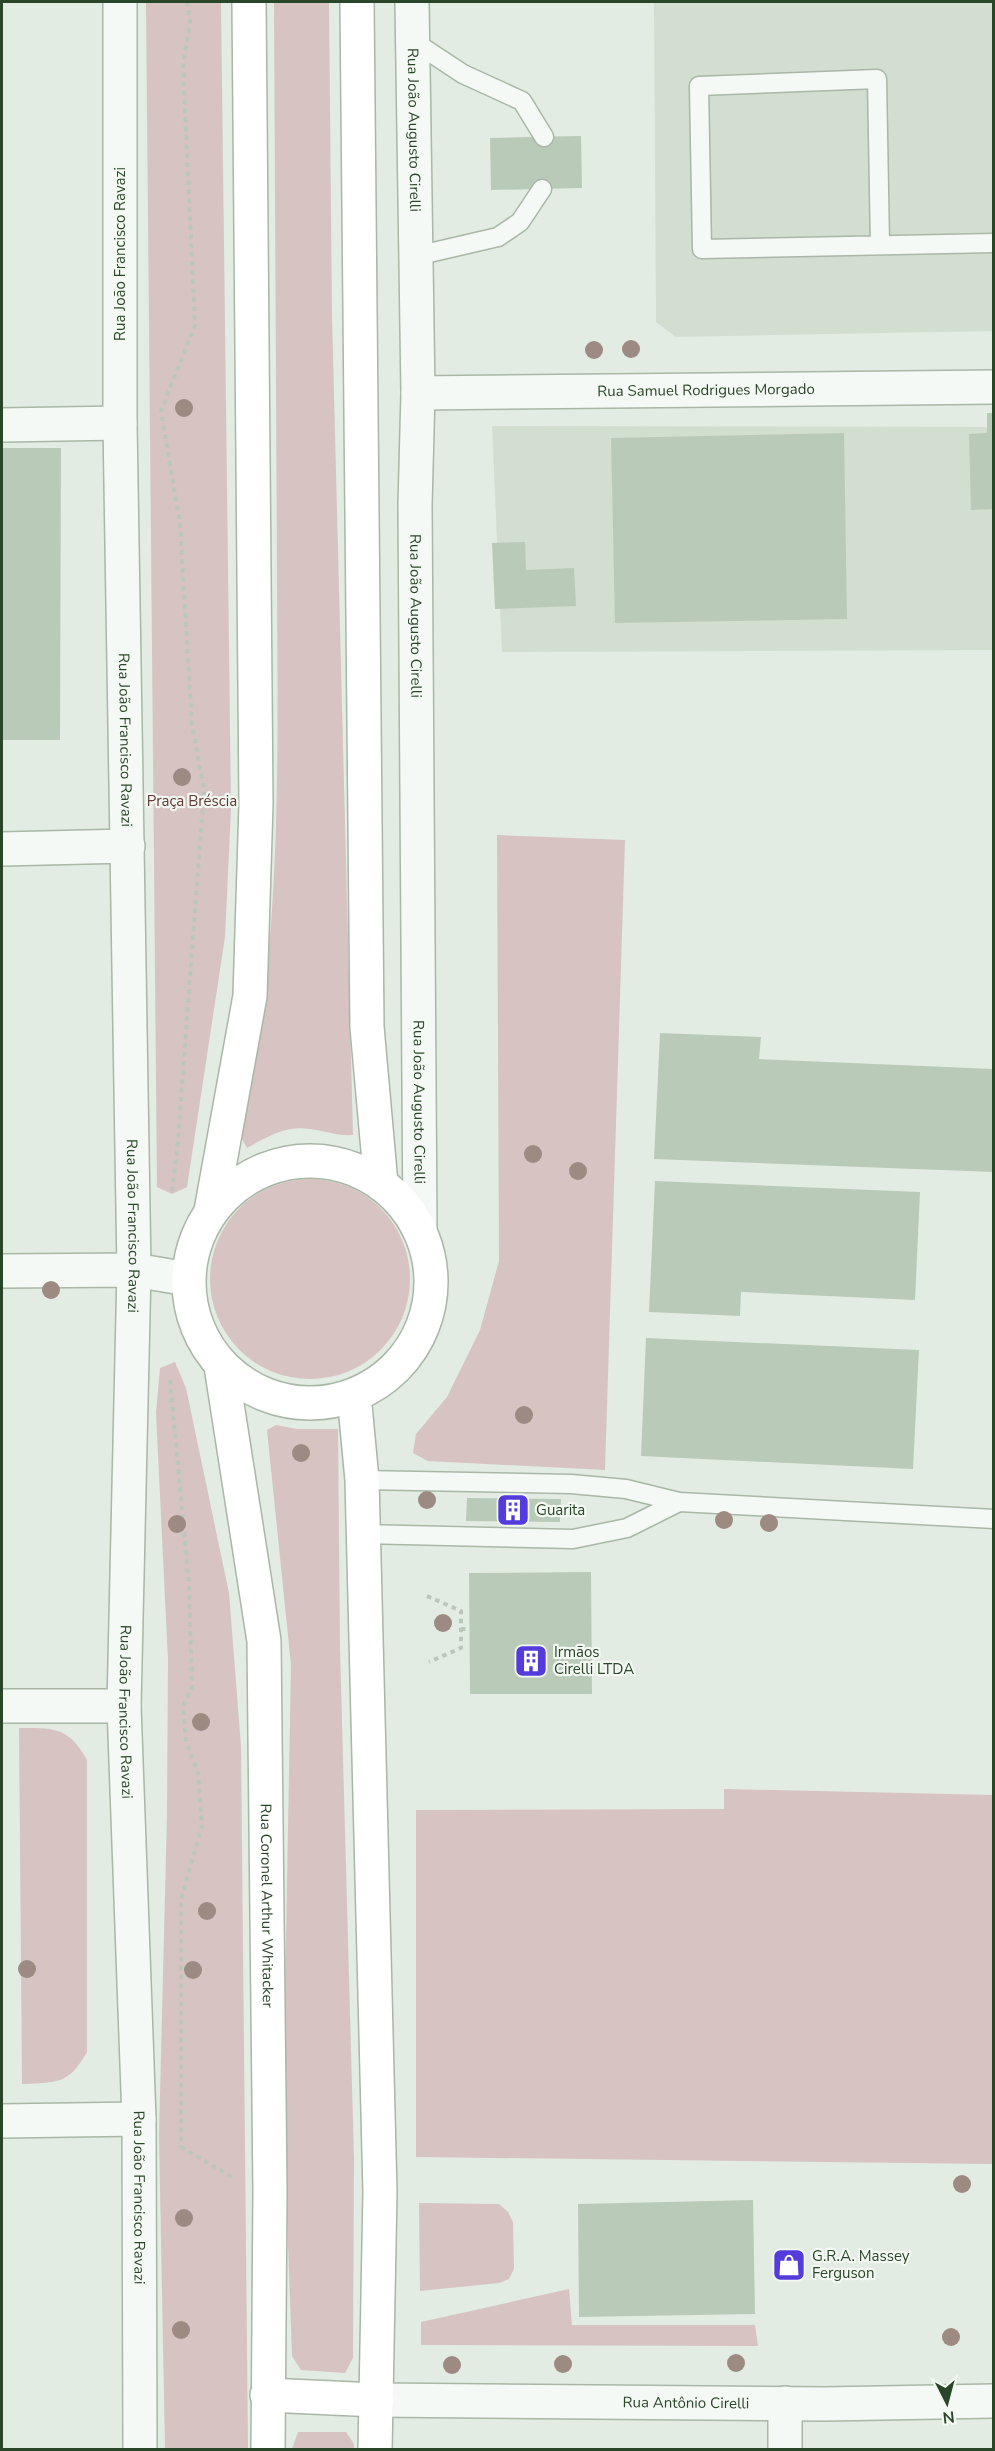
<svg xmlns="http://www.w3.org/2000/svg" width="995" height="2451" font-family="'Nunito Sans',sans-serif">
<rect width="100%" height="100%" fill="#e3ece2"/>
<g fill="#d1ded0">
<polygon points="654,2 993,2 993,331 676,337 656,322"/>
<polygon points="492,426 993,427 993,650 502,652"/>
</g>
<g fill="#d6c3c2">
<polygon points="146,2 221,2 231,809 225,937 187,1187 172,1194 157,1187"/>
<path d="M274,2h55l3,314 21,819c-16,1 -27,-4 -43,-6 -24,-4 -43,8 -63,19l-6,-11c41,-183 37,-372 36,-558 -1,-192 -2,-385 -3,-577z"/>
<polygon points="497,835 625,840 605,1470 428,1461 413,1453 416,1434 447,1397 480,1330 499,1261"/>
<circle cx="310" cy="1279" r="100"/>
<polygon points="175,1362 186,1388 229,1593 241,1746 248,2449 165,2449 159,2135 167,1814 168,1660 156,1413 160,1368"/>
<polygon points="276,1425 297,1429 338,1429 340,1648 354,2159 353,2358 345,2373 301,2370 292,2356 283,2102 291,1665 267,1430"/>
<path d="M19,1728c35,0 50,-1 68,32v292c-19,33 -29,30 -65,32z"/>
<polygon points="724,1789 993,1795 993,2164 416,2157 416,1810 724,1809"/>
<polygon points="419,2203 499,2204 508,2212 513,2222 514,2269 509,2279 499,2283 420,2291"/>
<polygon points="569,2289 572,2325 755,2325 758,2346 421,2345 421,2322"/>
<polygon points="298,2432 346,2432 354,2444 354,2449 292,2449"/>
</g>
<g fill="#bacab8">
<polygon points="581,136 582,188 491,190 490,138"/>
<polygon points="987,413 994,413 994,509 971,510 969,434 987,433"/>
<polygon points="844,433 847,619 615,623 611,438"/>
<polygon points="2,448 61,448 60,740 2,740"/>
<polygon points="525,542 526,570 574,568 576,606 495,609 492,543"/>
<polygon points="660,1033 761,1037 759,1059 994,1069 994,1172 654,1159"/>
<polygon points="655,1181 920,1192 915,1300 741,1292 740,1316 649,1312"/>
<polygon points="646,1338 919,1350 913,1469 641,1456"/>
<polygon points="467,1498 561,1499 560,1522 466,1521"/>
<polygon points="591,1572 592,1694 470,1694 469,1573"/>
<polygon points="753,2200 755,2314 579,2317 578,2204"/>
</g>
<g fill="none" stroke-linecap="round" stroke-linejoin="round">
<defs>
<g id="lane">
<polyline points="413,41 463,74 522,101 544,137"/>
<polyline points="880,245 877,79 699,86 702,249 994,243"/>
<polyline points="416,256 498,237 520,222 542,189"/>
<polyline points="362,1480 571,1484 626,1489 679,1502 994,1519"/>
<polyline points="362,1534 573,1539 627,1528 679,1502"/>
</g>
<g id="street">
<path id="s1" d="M120,2v421l14,847 -10,436 15,413 1,331"/>
<path id="s2" d="M412,2l6,391 -3,112 5,724"/>
<path id="s3" d="M418,393l576,-6"/>
<polyline points="2,425 120,423"/>
<polyline points="2,849 128,846"/>
<polyline points="2,1271 134,1270 188,1279"/>
<polyline points="2,1706 124,1706"/>
<polyline points="2,2121 139,2119"/>
<path id="s4" d="M377,2400l448,4 169,-3"/>
<polyline points="785,2403 785,2450"/>
</g>
<g id="secondary">
<polyline points="357,2 367,1027 381,1184"/>
<circle cx="310" cy="1282" r="121"/>
<polyline points="211,1211 250,996 256,804 249,2"/>
<path id="s5" d="M221,1366l43,275 6,550 -2,259"/>
<polyline points="354,1395 362,1480 380,2192 375,2450"/>
<polyline points="267,2395 377,2400"/>
</g>
</defs>
<use href="#lane" stroke="#a8b7a6" stroke-width="21"/>
<use href="#street" stroke="#a8b7a6" stroke-width="36"/>
<use href="#secondary" stroke="#a8b7a6" stroke-width="36"/>
<g stroke="#bcc7bc" stroke-width="4" stroke-dasharray="4.5 4.5" stroke-linecap="butt">
<polyline points="172,1191 177,1153 204,790 192,725 180,524 161,411 195,325 183,66 190,22 187,2"/>
<polyline points="170,1380 189,1585 192,1686 183,1707 186,1741 198,1773 202,1826 181,1899 181,2147"/>
<polyline points="427,1596 461,1611 461,1648 429,1662"/>
<polyline points="461,1629 470,1629"/>
<polyline points="181,2147 234,2178"/>
</g>
<use href="#lane" stroke="#f5f9f5" stroke-width="18"/>
<use href="#street" stroke="#f5f9f5" stroke-width="33"/>
<use href="#secondary" stroke="#fff" stroke-width="33"/>
</g>
<g fill="#9d8a82">
<circle cx="631" cy="349" r="9"/>
<circle cx="594" cy="350" r="9"/>
<circle cx="184" cy="408" r="9"/>
<circle cx="182" cy="777" r="9"/>
<circle cx="533" cy="1154" r="9"/>
<circle cx="578" cy="1171" r="9"/>
<circle cx="51" cy="1290" r="9"/>
<circle cx="524" cy="1415" r="9"/>
<circle cx="301" cy="1453" r="9"/>
<circle cx="427" cy="1500" r="9"/>
<circle cx="724" cy="1520" r="9"/>
<circle cx="769" cy="1523" r="9"/>
<circle cx="177" cy="1524" r="9"/>
<circle cx="443" cy="1623" r="9"/>
<circle cx="201" cy="1722" r="9"/>
<circle cx="207" cy="1911" r="9"/>
<circle cx="27" cy="1969" r="9"/>
<circle cx="193" cy="1970" r="9"/>
<circle cx="962" cy="2184" r="9"/>
<circle cx="184" cy="2218" r="9"/>
<circle cx="181" cy="2330" r="9"/>
<circle cx="951" cy="2337" r="9"/>
<circle cx="736" cy="2363" r="9"/>
<circle cx="563" cy="2364" r="9"/>
<circle cx="452" cy="2365" r="9"/>
</g>
<defs>
<symbol id="building-square" viewBox="-11 -11 22 22"><rect x="-9" y="-9" width="18" height="18" rx="4" fill="#543cdc" stroke="#f3f9f2"/><path d="M-4-6H4V6H1V3H-1V6H-4ZM-2.5-4.3h1.7v1.8h-1.7ZM.8-4.3h1.7v1.8H.8ZM-2.5-1h1.7V.8h-1.7ZM.8-1h1.7V.8H.8Z" fill="#fff"/></symbol>
<symbol id="shop-square" viewBox="-11 -11 22 22"><rect x="-9" y="-9" width="18" height="18" rx="4" fill="#543cdc" stroke="#f3f9f2"/><path d="M-5-2.5h2.3a2.7 3.5 0 0 1 5.4 0H5L5.5 6h-11ZM-1.5-2.5h3a1.5 2.3 0 0 0-3 0Z" fill="#fff"/></symbol>
</defs>
<g fill-rule="evenodd">
<use href="#building-square" x="494" y="1491" width="38" height="38"/>
<use href="#building-square" x="512" y="1642" width="38" height="38"/>
<use href="#shop-square" x="770" y="2246" width="38" height="38"/>
</g>
<g text-anchor="middle" dominant-baseline="central" stroke-width="4.5" stroke-linejoin="round" paint-order="stroke">
<g font-size="15" fill="#2a4628" stroke="#f3f9f2">
<text stroke="none"><textPath href="#s2" startOffset="128">Rua João Augusto Cirelli</textPath></text>
<text transform="translate(120 254) rotate(-90)">Rua João Francisco Ravazi</text>
<text stroke="none"><textPath href="#s3" startOffset="288">Rua Samuel Rodrigues Morgado</textPath></text>
<text stroke="none"><textPath href="#s2" startOffset="614">Rua João Augusto Cirelli</textPath></text>
<text stroke="none"><textPath href="#s1" startOffset="738">Rua João Francisco Ravazi</textPath></text>
<text stroke="none"><textPath href="#s2" startOffset="1100">Rua João Augusto Cirelli</textPath></text>
<text stroke="none"><textPath href="#s1" startOffset="1224">Rua João Francisco Ravazi</textPath></text>
<text stroke="none"><textPath href="#s1" startOffset="1710">Rua João Francisco Ravazi</textPath></text>
<text stroke="none"><textPath href="#s5" startOffset="543">Rua Coronel Arthur Whitacker</textPath></text>
<text stroke="none"><textPath href="#s1" startOffset="2196">Rua João Francisco Ravazi</textPath></text>
<text stroke="none"><textPath href="#s4" startOffset="309">Rua Antônio Cirelli</textPath></text>
</g>
<g font-size="15" fill="#633934" stroke="#f3f9f2">
<text x="192" y="801">Praça Bréscia</text>
</g>
<g font-size="15" fill="#2a4628" stroke="#f3f9f2" text-anchor="start">
<text x="536" y="1510">Guarita</text>
<text x="554" y="1652">Irmãos<tspan x="554" dy="17">Cirelli LTDA</tspan></text>
<text x="812" y="2256">G.R.A. Massey<tspan x="812" dy="17">Ferguson</tspan></text>
</g>
</g>
<rect width="995" height="2451" fill="none" stroke="#2a4628" stroke-width="6"/>
<g transform="translate(947 2403) rotate(174)" stroke="#f3f9f2" stroke-width="4.5" paint-order="stroke">
<path d="M0-4.5L10 22L0 15L-10 22Z" fill="#2a4628"/>
<text y="-9" font-size="16" font-weight="bold" text-anchor="middle" fill="#2a4628">N</text>
</g>
</svg>
